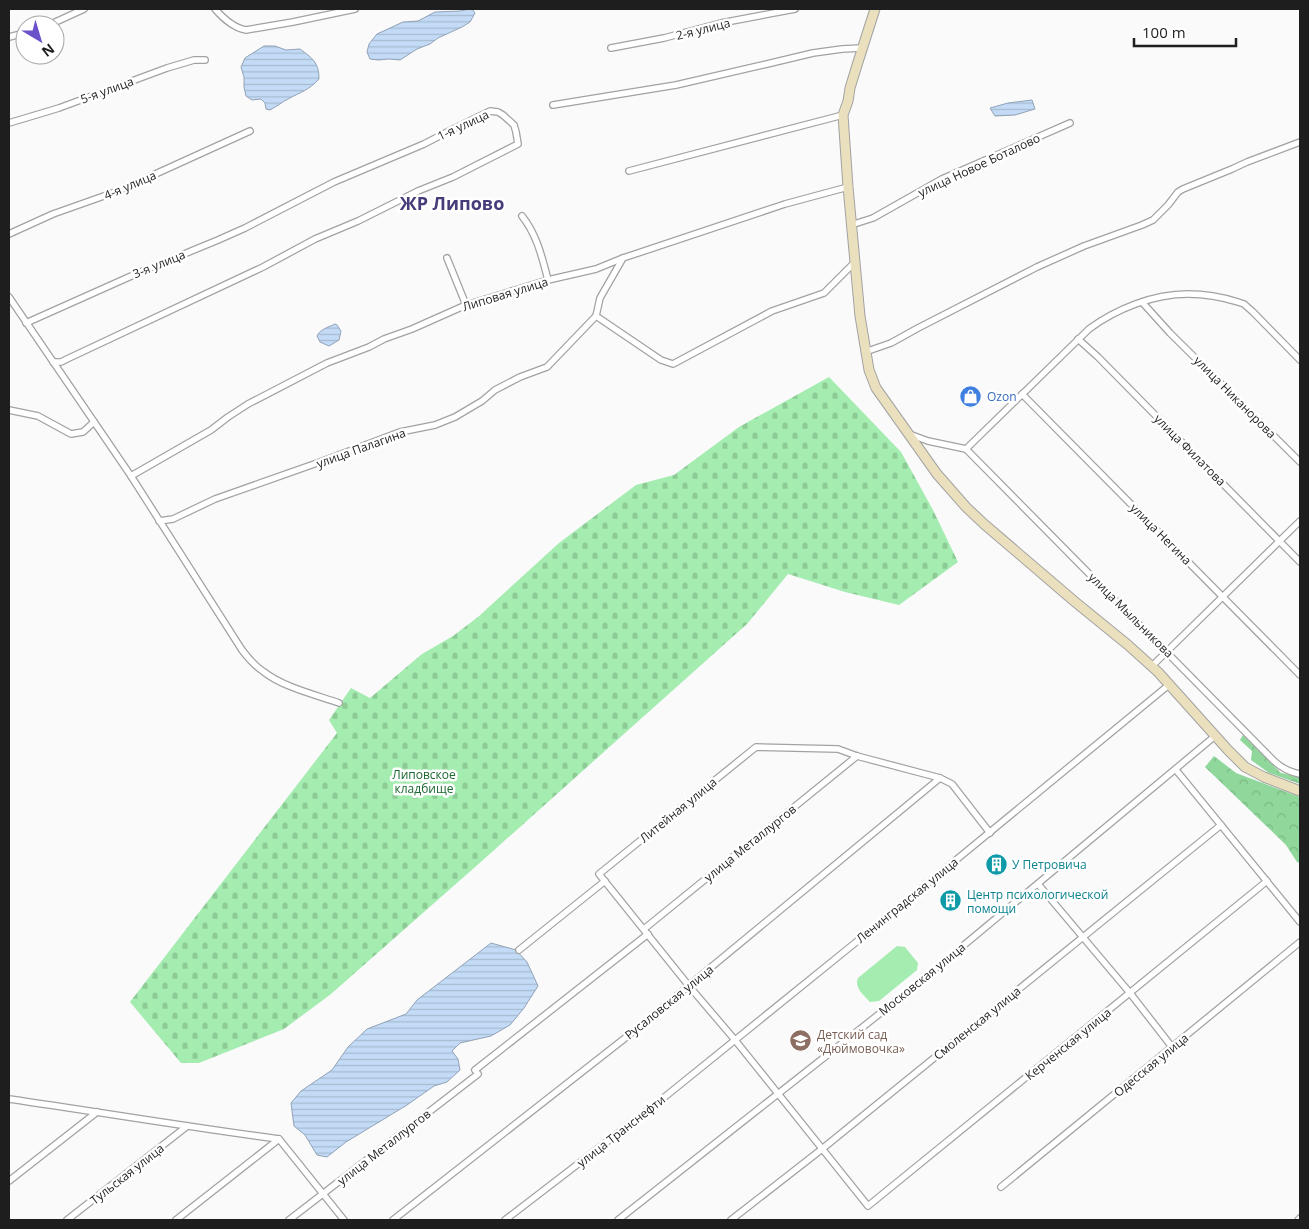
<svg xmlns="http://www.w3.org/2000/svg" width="1309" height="1229" font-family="'Open Sans',sans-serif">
<defs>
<pattern id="forest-crowns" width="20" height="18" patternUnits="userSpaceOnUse" patternTransform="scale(1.25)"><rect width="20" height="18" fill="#8fd79b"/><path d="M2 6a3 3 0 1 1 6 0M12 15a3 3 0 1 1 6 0" fill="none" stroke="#7bb885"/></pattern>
<pattern id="cemetery-stones" width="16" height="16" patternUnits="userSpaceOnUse" patternTransform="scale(1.25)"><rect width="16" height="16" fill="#a4ecaf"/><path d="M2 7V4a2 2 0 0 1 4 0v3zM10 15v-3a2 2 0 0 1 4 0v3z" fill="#8dca96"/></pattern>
<pattern id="water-rules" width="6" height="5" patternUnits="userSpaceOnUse" patternTransform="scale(1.25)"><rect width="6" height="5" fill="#c3dbf6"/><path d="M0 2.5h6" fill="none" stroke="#a7bcd2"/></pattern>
</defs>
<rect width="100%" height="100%" fill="#fafafb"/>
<g fill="url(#forest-crowns)">
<polygon points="1243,735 1281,773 1300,777 1300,784 1269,773 1251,760 1252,751 1240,740"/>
<polygon points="1214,756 1236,773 1300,797 1300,863 1297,862 1286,845 1205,767"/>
</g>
<polygon fill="url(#cemetery-stones)" points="829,377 901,452 933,510 958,562 899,605 845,592 788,574 747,624 483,860 331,994 284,1029 199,1063 181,1063 130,1002 337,733 329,720 351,688 370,698 422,654 453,636 478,617 559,543 636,485 674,475 739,427"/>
<path fill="#a4ecaf" d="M897,946l8,1 13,16 -1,7 -38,31 -9,1c-6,-7 -16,-14 -12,-24z"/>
<g fill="url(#water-rules)" stroke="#92a2b6">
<polygon points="469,9 472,9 475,13 470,22 462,27 438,38 430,44 417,49 400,60 389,59 378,60 370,59 367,52 369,44 377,34 403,22 418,21 435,12 460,11"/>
<path d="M264,46h11l11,4 14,-1c12,9 19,13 19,30 -10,11 -18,13 -31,20 -6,3 -12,8 -18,11l-4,-1 -1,-6 -4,-4 -9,1 -6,-4 -2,-9v-10l-3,-10 4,-9z"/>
<polygon points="1032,100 1035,109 1015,115 995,116 990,108 1008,103"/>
<path d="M335,324l2,1 4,6 -2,9 -10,6 -9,-4 -3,-6c3,-7 12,-9 18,-12z"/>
<polygon points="491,943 516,950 527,962 538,986 524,1008 510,1025 491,1036 460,1043 452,1051 458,1059 460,1070 447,1082 434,1086 407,1105 346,1142 327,1157 317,1155 305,1135 294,1126 291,1103 301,1091 332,1070 348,1047 367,1029 406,1014 417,1000"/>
</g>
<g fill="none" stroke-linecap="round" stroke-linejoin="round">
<defs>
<g id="street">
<path d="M215,9c8,9 18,19 31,21l47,-8 62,-13"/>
<polyline points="49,25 84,9"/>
<polyline points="9,37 25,33"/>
<polyline points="611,48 664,38 721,23 795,9"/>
<polyline points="553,105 676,85 767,64 813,53 842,49 862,48"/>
<polyline points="9,123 59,108 167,68 194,60 205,60"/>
<polyline points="629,171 843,115"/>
<path d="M522,216c15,19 20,41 26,64"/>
<polyline points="851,225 873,218 942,179 1070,123"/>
<polyline points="9,234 53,214 118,191 250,131"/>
<polyline points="447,258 466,305"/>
<path d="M9,297l122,179 111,174c6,8 13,16 22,22 19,15 52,23 75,31"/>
<polyline points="1142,302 1170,333 1300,462"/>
<polyline points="596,316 661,360 673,364 772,311 824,293 855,262"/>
<polyline points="26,323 138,273 218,240 245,228 334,182 424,144 453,129 490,111 498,112 503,115 514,125 516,132 518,144 453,177 418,191 358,221 315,239 263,267 67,359 61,362 53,362"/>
<polyline points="1078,339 1098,357 1300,562"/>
<polyline points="865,352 891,343 918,328 1037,267 1084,246 1142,225 1153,220 1168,205 1178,192 1183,189 1232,169 1247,162 1300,142"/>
<polyline points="1022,394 1300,675"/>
<polyline points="9,410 38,416 71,434 83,432 94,422"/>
<polyline points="909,434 928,441 966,449"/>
<path d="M966,449l307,311c8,8 16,12 27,14"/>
<path d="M966,449l123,-120c27,-20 64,-35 99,-35 16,0 34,3 50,8l6,2 9,8 47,48"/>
<polyline points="131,476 211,430 228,417 248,404 327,363 369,347 384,339 412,329 466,305 548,280 596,269 623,258 785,204 848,187"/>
<polyline points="159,521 173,519 215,499 320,462 400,432 435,425 455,417 482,401 495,390 520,377 547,367 596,316 600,298 623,258"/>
<polyline points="1152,666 1300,521"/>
<polyline points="1176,770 1300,922"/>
<polyline points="990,833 952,784 940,778 857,756 838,749 756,747 599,874 689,986 735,1040 868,1206 1267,881"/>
<polyline points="1038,884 1130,993 1172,1047"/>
<polyline points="644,929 857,756"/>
<polyline points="519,950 605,881"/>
<polyline points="475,1070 648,934"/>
<path d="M9,1099c90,13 179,28 270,40l65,81"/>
<polyline points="9,1181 97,1112"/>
<polyline points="1001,1187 1300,942"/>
<polyline points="67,1220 186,1127"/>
<polyline points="176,1220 279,1139"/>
<polyline points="289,1220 478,1074"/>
<polyline points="393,1220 629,1035 940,778"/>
<polyline points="505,1220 656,1104 855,943 1170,684"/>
<polyline points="618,1220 916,985 1215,736"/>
<polyline points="731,1220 822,1149 1221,825"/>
<polyline points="1298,1220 1300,1218"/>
</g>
<polyline id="secondary" points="875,9 858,62 850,88 848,101 843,115 848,187 860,316 869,370 876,388 937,474 966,507 984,524 1074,601 1128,645 1158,672 1228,750 1245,767 1264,777 1300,791"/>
</defs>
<use href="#street" stroke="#a2a2a3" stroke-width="8"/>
<use href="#secondary" stroke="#a2a2a3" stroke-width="11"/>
<use href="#street" stroke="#fff" stroke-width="5.5"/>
<use href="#secondary" stroke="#ebe0be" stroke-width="9"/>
</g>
<defs>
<symbol id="shop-disc" viewBox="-11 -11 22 22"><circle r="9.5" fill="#3f7fe0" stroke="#fff"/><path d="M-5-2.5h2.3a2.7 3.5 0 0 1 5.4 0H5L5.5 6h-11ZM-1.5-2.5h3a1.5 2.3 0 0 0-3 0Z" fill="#fff"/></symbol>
<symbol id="building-disc" viewBox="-11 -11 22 22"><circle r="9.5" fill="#0f9aa8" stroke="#fff"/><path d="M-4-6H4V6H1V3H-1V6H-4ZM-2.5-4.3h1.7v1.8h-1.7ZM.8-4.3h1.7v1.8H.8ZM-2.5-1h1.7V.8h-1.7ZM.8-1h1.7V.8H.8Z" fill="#fff"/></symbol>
<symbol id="school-disc" viewBox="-11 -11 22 22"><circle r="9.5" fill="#8d6e63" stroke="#fff"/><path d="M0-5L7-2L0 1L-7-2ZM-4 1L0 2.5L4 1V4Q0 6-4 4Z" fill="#fff"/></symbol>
</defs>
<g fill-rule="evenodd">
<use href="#shop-disc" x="958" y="384" width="25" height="25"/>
<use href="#building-disc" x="984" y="852" width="25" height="25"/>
<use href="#building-disc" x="938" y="888" width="25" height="25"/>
<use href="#school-disc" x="788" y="1028" width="25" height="25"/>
</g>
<g text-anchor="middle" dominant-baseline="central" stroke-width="5" stroke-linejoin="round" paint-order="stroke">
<g font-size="12" fill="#1e1e1f" stroke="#fff">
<text transform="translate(703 29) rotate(-14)">2-я улица</text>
<text transform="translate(107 90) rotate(-20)">5-я улица</text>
<text transform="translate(463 125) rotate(-25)">1-я улица</text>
<text transform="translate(979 165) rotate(-25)">улица Новое Боталово</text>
<text transform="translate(130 185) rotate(-23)">4-я улица</text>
<text transform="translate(159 264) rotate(-22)">3-я улица</text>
<text transform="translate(505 294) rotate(-17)">Липовая улица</text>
<text transform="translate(1235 397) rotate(45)">улица Никанорова</text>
<text transform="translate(361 448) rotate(-20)">улица Палагина</text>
<text transform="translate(1190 450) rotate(45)">улица Филатова</text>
<text transform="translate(1161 534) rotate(45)">улица Негина</text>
<text transform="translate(1131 615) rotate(45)">улица Мыльникова</text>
<text transform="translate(678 810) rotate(-39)">Литейная улица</text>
<text transform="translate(750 843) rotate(-39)">улица Металлургов</text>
<text transform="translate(907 900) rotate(-39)">Ленинградская улица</text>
<text transform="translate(922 979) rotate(-39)">Московская улица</text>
<text transform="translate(669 1002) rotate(-39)">Русаловская улица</text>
<text transform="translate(977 1023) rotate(-39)">Смоленская улица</text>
<text transform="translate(1068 1044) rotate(-39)">Керченская улица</text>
<text transform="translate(1151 1065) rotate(-39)">Одесская улица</text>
<text transform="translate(621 1131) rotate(-38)">улица Транснефти</text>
<text transform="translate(384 1147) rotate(-38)">улица Металлургов</text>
<text transform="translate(127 1174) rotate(-38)">Тульская улица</text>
</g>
<g font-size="12" fill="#366cbe" stroke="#fff" text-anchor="start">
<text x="987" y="396">Ozon</text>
</g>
<g font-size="12" fill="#1b6730" stroke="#fff">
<text x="424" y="774">Липовское<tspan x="424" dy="14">кладбище</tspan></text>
</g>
<g font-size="12" fill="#0d838f" stroke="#fff" text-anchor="start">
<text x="1012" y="864">У Петровича</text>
<text x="967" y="894">Центр психологической<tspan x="967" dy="14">помощи</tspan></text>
</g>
<g font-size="12" fill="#785e54" stroke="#fff" text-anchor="start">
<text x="817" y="1034">Детский сад<tspan x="817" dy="14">«Дюймовочка»</tspan></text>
</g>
<g font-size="18" font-weight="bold" fill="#463c79" stroke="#fff">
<text x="452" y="203">ЖР Липово</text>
</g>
</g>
<rect width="1309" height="1229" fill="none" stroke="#1e1e1f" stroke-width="20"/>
<g transform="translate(40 40) rotate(142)"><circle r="24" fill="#ffffff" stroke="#a5a5a5"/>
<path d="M0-4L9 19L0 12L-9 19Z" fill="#6b51ca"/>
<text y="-8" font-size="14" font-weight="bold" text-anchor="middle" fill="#1e1e1f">N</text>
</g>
<path d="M1134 38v8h102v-8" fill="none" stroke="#1e1e1f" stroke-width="2.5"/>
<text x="1142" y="38" font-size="15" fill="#1e1e1f" stroke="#ffffff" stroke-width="4" paint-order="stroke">100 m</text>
</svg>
